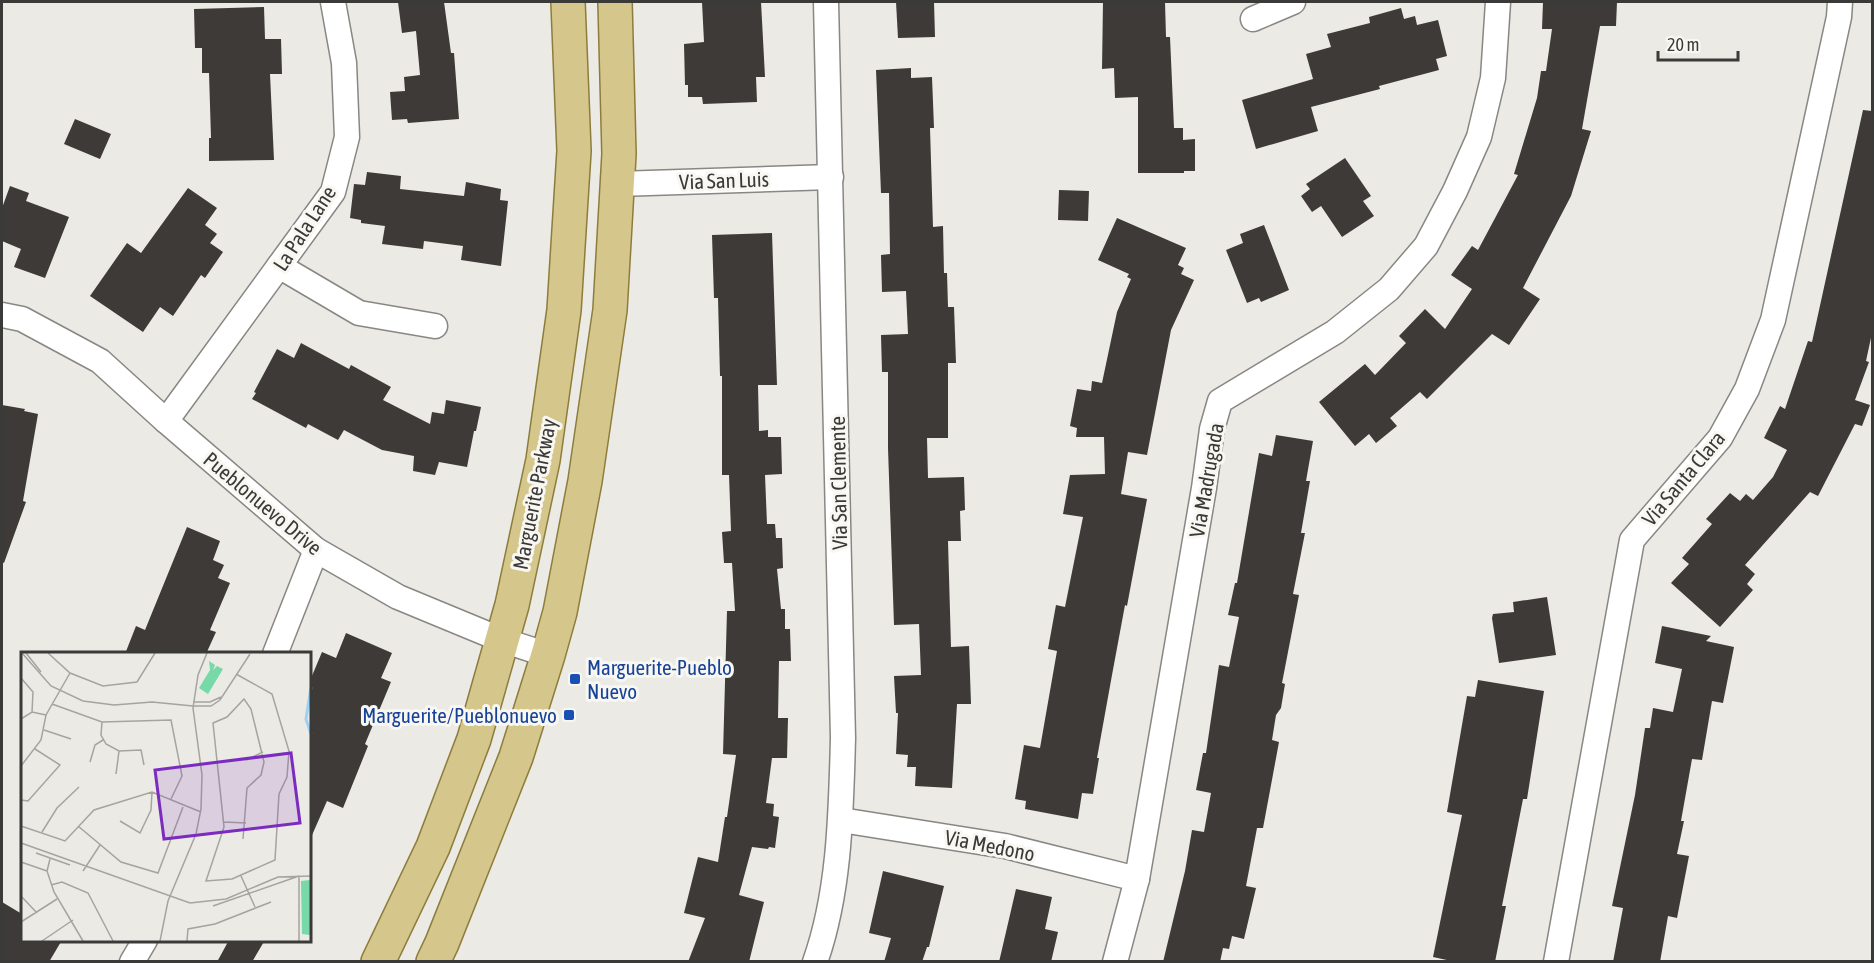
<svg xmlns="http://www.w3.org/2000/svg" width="1874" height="963" font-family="'Asap Condensed',sans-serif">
<rect width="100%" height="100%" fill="#eceae5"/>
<g fill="#3d3a37">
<polygon points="398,2 444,2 451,53 454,53 459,119 408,123 407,119 392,120 390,92 405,91 404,77 420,75 416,31 402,33"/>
<polygon points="702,2 761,2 765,77 756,77 757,102 703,104 702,97 688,97 688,85 685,85 684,44 704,42"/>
<polygon points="896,2 934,2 935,37 898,38"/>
<polygon points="1103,2 1165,2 1166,37 1170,37 1174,128 1183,128 1183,140 1195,139 1195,171 1184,171 1184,173 1138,173 1138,97 1115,98 1114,68 1102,69"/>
<polygon points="1543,2 1617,2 1616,26 1600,26 1582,129 1591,131 1571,196 1523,288 1540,299 1509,345 1492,334 1427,399 1420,392 1390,418 1397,426 1376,443 1369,434 1355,446 1319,402 1365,364 1375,375 1406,343 1399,336 1425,309 1445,329 1472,289 1451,275 1472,246 1478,250 1518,175 1514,174 1537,98 1541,71 1546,71 1552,29 1542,29"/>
<polygon points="264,7 265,39 281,39 282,74 270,74 274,160 209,161 209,138 211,138 209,73 202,73 202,48 195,48 194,9"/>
<polygon points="1401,8 1404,19 1415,16 1417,25 1438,20 1447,56 1436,59 1439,70 1379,86 1380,89 1311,107 1318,131 1256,149 1242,100 1313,79 1306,54 1331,47 1327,34 1370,23 1369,17"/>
<polygon points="911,68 911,78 932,77 934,128 930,128 933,227 943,226 944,273 947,273 948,307 954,307 956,363 948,363 948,438 927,438 928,478 964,477 965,510 960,511 961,541 948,541 951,647 969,646 971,704 957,704 952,788 915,786 916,767 907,767 908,755 896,754 898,713 896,713 894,676 921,675 919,624 894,625 888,448 888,372 882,372 881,335 908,334 906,291 882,292 881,255 890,254 889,193 881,193 876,70"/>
<polygon points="1863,110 1872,111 1872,333 1866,361 1869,362 1855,400 1870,405 1862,426 1855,424 1818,496 1810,492 1745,565 1755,574 1747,584 1753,590 1720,627 1671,583 1689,564 1682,558 1712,524 1706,519 1730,493 1740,501 1746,494 1753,500 1773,477 1787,450 1764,438 1780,406 1785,409 1808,341 1812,342"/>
<polygon points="75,119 111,134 100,159 64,144"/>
<polygon points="1345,158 1371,196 1363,201 1374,216 1342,237 1321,206 1312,212 1301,196 1310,189 1306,184"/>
<polygon points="367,172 401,176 400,189 464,196 466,182 501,189 500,200 508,201 501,266 461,260 463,246 424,241 423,249 382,244 385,226 361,223 361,220 350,218 354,184 365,185"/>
<polygon points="10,186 29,193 26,201 69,217 45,278 14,267 21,249 2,241 2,208"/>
<polygon points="188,188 217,208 205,225 217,234 210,243 223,252 205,278 201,275 173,316 160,307 143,332 90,296 127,243 141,253"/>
<polygon points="1059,190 1089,191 1088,221 1058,220"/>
<polygon points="1117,218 1186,248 1178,265 1184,268 1181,274 1194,280 1171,330 1147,455 1128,452 1121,494 1147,499 1127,606 1125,605 1112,675 1097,758 1099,758 1093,794 1082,793 1078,819 1025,809 1026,801 1015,799 1024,745 1040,748 1057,651 1048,649 1056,605 1065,607 1083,517 1063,514 1070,475 1105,474 1104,437 1076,437 1077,428 1070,426 1077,389 1091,391 1092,381 1102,383 1117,312 1131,279 1127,277 1129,274 1098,260"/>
<polygon points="1264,225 1289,290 1261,302 1259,298 1247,303 1226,250 1243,243 1240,234"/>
<polygon points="772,233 777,385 758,385 759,431 768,430 768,437 781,437 782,474 765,475 767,524 775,524 776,538 782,538 783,568 777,569 781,609 785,609 785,629 790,629 791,661 779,661 778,718 788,718 787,758 772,758 766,803 774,804 773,816 779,817 775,848 769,847 768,849 752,847 739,895 764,902 749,962 688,962 705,918 684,913 698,857 718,862 725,817 727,817 736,755 723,754 727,611 735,611 732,563 724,563 722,532 731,531 729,475 722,475 722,376 720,376 718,298 714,298 712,235"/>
<polygon points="301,343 349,369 351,365 391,387 383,400 430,424 432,412 444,414 446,400 481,407 476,431 474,431 467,467 439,462 435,475 413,471 414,456 382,450 344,430 338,440 308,424 306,428 252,399 256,393 254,392 277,349 294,358"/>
<polygon points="2,405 25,409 24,411 38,414 23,501 26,502 4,563 2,562"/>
<polygon points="1276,435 1313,441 1306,481 1310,481 1301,533 1305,533 1293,594 1299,595 1282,683 1285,684 1281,708 1276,715 1272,740 1279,742 1263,828 1257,828 1246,886 1256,888 1244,939 1232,936 1229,949 1223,948 1220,962 1163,962 1185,871 1192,830 1204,832 1211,793 1196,790 1203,753 1206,753 1219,665 1229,667 1239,617 1228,615 1235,583 1237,583 1259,453 1272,456"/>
<polygon points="187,527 220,541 213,560 224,565 218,578 230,583 210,630 216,632 206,654 125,654 136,626 145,630"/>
<polygon points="1547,597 1556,655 1499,663 1492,618 1493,614 1514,612 1513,602"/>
<polygon points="1662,626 1711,636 1706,641 1734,647 1723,703 1712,701 1702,760 1692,759 1681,821 1684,821 1677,854 1689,856 1677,918 1668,916 1660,962 1613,962 1623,908 1612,906 1635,795 1645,728 1650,728 1653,708 1673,712 1682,669 1655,663"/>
<polygon points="346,633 392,653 381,678 391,682 365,744 368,746 343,808 327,801 309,842 309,683 322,652 336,658"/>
<polygon points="1478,680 1544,691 1527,799 1523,799 1502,906 1506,906 1495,962 1456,962 1433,957 1462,815 1447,812 1467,696 1475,697"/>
<polygon points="883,871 944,886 929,947 927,947 922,962 884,962 891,938 869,933"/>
<polygon points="1016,889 1052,897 1045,929 1058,932 1051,962 999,962"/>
<polygon points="2,902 22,914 22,940 62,940 49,962 2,962"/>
<polygon points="229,940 265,940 252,962 217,962"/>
</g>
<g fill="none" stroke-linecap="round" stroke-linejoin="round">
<defs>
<g id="minor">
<polyline points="1253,19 1293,2"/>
<polyline points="618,184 831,177"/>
<polyline points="279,266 359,313 435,326"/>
<polyline points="2,315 22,319 100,361 166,421 316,550 398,597 502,640 548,655"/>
<polyline points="166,421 333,192 347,137 344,63 333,2"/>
<polyline points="275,654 316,550"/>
<polyline points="841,820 1005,846 1137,879"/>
<polyline points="132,962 145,940"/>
<path d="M815,962c25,-70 26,-151 28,-224l-17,-736"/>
<polyline points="1115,962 1137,879 1204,488 1212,429 1220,401 1335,332 1389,289 1426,246 1455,191 1479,137 1493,78 1498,2"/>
<polyline points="1556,962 1632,540 1720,438 1747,389 1773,320 1839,17 1840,2"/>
</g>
<g id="primary">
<polyline points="378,962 433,847 474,739 512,605 543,460 564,310 574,151 568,2"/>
<polyline points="433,962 442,943 516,757 548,655 560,612 585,481 610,310 619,154 615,2"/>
</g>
</defs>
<use href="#minor" stroke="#898783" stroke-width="27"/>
<use href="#primary" stroke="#8d7d3c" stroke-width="36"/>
<use href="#minor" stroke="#fff" stroke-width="24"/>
<use href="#primary" stroke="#d5c78b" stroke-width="33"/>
</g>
<g fill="#1a4fb4" stroke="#f9f7f2" stroke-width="2">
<rect x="569" y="673" width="12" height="12" rx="3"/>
<rect x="563" y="709" width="12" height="12" rx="3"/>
</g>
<g text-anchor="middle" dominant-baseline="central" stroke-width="6" stroke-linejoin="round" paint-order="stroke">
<g font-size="21" fill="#3a3a38" stroke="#f9f7f2">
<text transform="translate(724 180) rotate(-2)">Via San Luis</text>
<text transform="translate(304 228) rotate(-57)">La Pala Lane</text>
<text transform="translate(1683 478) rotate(-50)">Via Santa Clara</text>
<text transform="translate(1206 480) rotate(-80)">Via Madrugada</text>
<text transform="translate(838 483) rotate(-91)">Via San Clemente</text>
<text transform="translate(534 494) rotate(-79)">Marguerite Parkway</text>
<text transform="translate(263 503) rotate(40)">Pueblonuevo Drive</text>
<text transform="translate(990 845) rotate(11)">Via Medono</text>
</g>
<g font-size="21" fill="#164399" stroke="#f9f7f2" text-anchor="start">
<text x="587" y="667">Marguerite-Pueblo<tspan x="587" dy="24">Nuevo</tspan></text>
<text x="557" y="715" text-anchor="end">Marguerite/Pueblonuevo</text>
</g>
</g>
<g transform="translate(21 652)">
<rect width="290" height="290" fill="#eceae5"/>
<path d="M188,9l6,4 -2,5 4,-4 6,3 -15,25 -9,-6 11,-18zM289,228l1,61h-1v-6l-8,-1 -1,-53z" fill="#77d9a7"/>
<path fill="none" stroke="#9dd1f3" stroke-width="3" d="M290,35l-5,32 5,15"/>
<path fill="none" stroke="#a5a4a0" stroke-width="1.5" d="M1,1l29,33 32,15 31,4 38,-3 41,4M5,1l15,19M27,1l22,20 33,13 34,-4 18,-29M215,22l36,20 17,57 -2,26 -8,17 -4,66 -43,19 -26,2 18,-54 -11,-104 14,-6 17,-18 7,10 13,53 -3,13 -14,13 -4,51M0,26l12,14 -1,20M172,50h17l11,-5M31,52l50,18 69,-2 11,56 -11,23M172,54h18l9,-6 30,-46M0,67l11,-7 14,3M81,70l-1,13 5,9 13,7 22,-1 3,15M23,78l27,9M225,108l17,-8M69,110l5,-17 8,-5M0,114l20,-26 5,-25 24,-42M95,122l3,-23M0,148l7,1 32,-36 -25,-16M99,169l20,12 11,-23 1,-18M203,170l22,1M0,174l44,15 29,-31 58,-18 49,20M57,174l43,36 37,11 25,-66M21,180l15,-24 22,-21M0,191l169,60 36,-4 52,-22 33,-1M15,201l34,12M29,207l-3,12 7,21 29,49M0,210l26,9M62,219l17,-26M220,224l14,31M30,233l11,-3 26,11 25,48M0,244l16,17M192,254l86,-30M0,270l36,-23M21,289l31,-21M139,289l8,-40 28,-67 5,-25 1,-34 -9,-67 5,-33 9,-22M166,289l1,-12 27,-5 56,-22M278,289v-65"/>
<path fill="#7b2cbf" fill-opacity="0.15" stroke="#7b2cbf" stroke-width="3" d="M270,101l9,70 -136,16 -9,-69z"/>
<rect width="290" height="290" fill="none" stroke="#3a3a38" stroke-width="3"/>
</g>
<rect width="1874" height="963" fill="none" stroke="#3a3a38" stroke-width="6"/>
<path d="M1658 51v9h80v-9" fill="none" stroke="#3a3a38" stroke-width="3"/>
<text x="1667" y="51" font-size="18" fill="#3a3a38" stroke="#f9f7f2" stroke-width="4.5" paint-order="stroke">20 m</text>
</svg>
